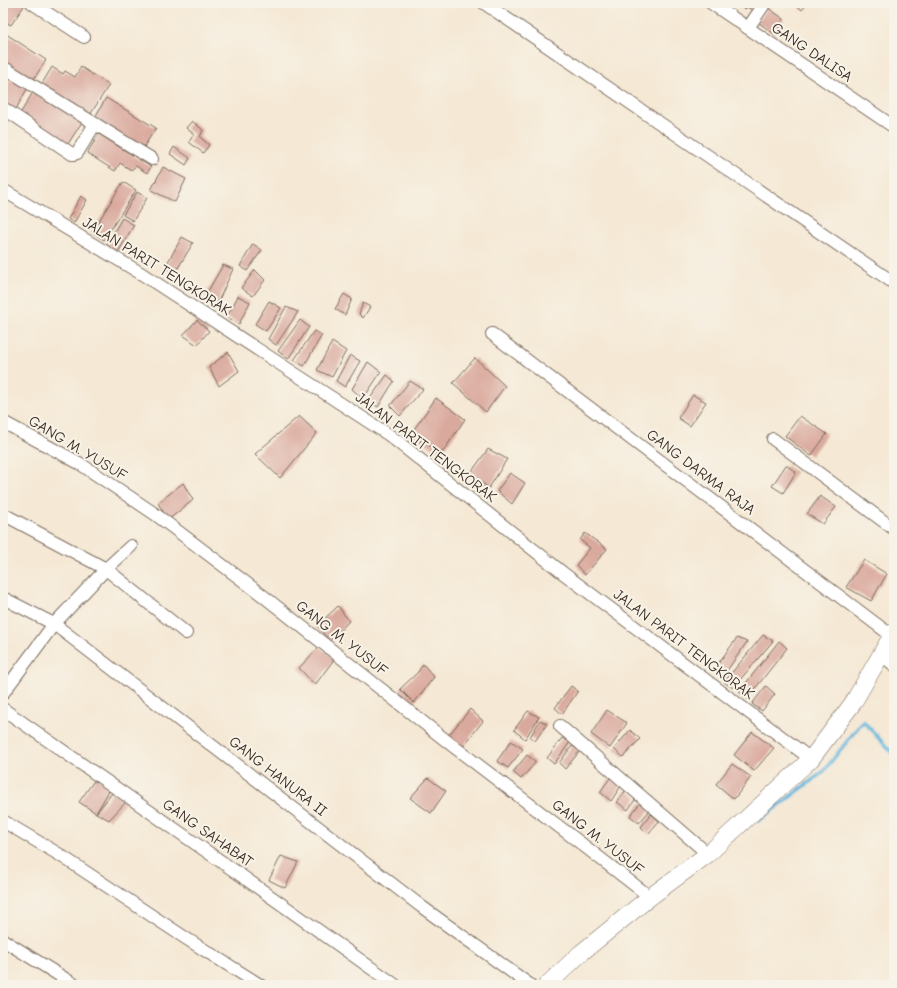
<svg xmlns="http://www.w3.org/2000/svg" width="897" height="988" font-family="'Comic Neue',sans-serif">
<rect width="100%" height="100%" fill="#f7f3e8"/>
<filter id="ink" filterUnits="userSpaceOnUse"><feTurbulence type="fractalNoise" baseFrequency=".025" numOctaves="2"/><feDisplacementMap in="SourceGraphic" scale="8" xChannelSelector="R" yChannelSelector="G"/><feConvolveMatrix kernelMatrix="1 2 1 2 8 2 1 2 1" color-interpolation-filters="sRGB"/></filter>
<filter id="wash" filterUnits="userSpaceOnUse"><feTurbulence type="fractalNoise" baseFrequency=".012" numOctaves="4" result="noise"/><feDisplacementMap in="SourceGraphic" scale="16" xChannelSelector="R" yChannelSelector="G"/><feGaussianBlur stdDeviation="0.9" result="paint"/><feColorMatrix in="noise" values="0 0 0 0 0 0 0 0 0 0 0 0 0 0 0 0 0 1.4 0 .05"/><feComposite in="paint" operator="in"/></filter>
<g filter="url(#wash)">
<rect width="100%" height="100%" fill="#f5e8d4"/>
<g fill="none" stroke-linecap="round" stroke-linejoin="round">
<polyline stroke="#63b7df" stroke-width="3.5" points="758,821 823,772 863,721 894,755"/>
</g>
<g id="blocks">
<g fill="#daa99d">
<polygon points="3,3 26,3 11,25 4,21 3,22"/>
<polygon points="741,3 756,3 752,10 747,7 745,9 739,5"/>
<polygon points="794,3 808,3 802,10"/>
<polygon points="768,8 784,19 774,34 758,22"/>
<polygon points="3,32 46,60 33,80 3,60"/>
<polygon points="52,67 63,74 65,71 75,77 81,67 109,85 88,118 40,87"/>
<polygon points="10,79 27,89 15,111 3,104 3,91"/>
<polygon points="33,92 82,122 68,144 20,114"/>
<polygon points="106,98 156,128 143,148 94,119"/>
<polygon points="192,121 203,130 200,137 209,145 203,153 189,142 194,134 186,128"/>
<polygon points="99,134 151,167 147,173 136,166 131,170 120,163 115,171 87,153"/>
<polygon points="174,147 190,158 186,165 170,154"/>
<polygon points="163,167 186,179 175,202 151,190"/>
<polygon points="123,182 136,190 104,240 92,232"/>
<polygon points="137,192 147,198 133,221 123,215"/>
<polygon points="81,196 87,200 74,223 68,219"/>
<polygon points="122,218 134,225 117,254 105,247"/>
<polygon points="182,237 193,243 175,273 165,267"/>
<polygon points="253,244 262,250 247,271 240,266"/>
<polygon points="223,265 233,269 218,302 205,296"/>
<polygon points="255,270 265,280 253,296 241,288"/>
<polygon points="344,294 352,299 345,315 335,309"/>
<polygon points="238,296 250,302 239,324 227,317"/>
<polygon points="269,301 281,308 266,331 255,324"/>
<polygon points="363,303 370,307 363,318 359,314"/>
<polygon points="286,307 298,312 276,345 268,339"/>
<polygon points="197,320 209,331 197,345 183,335"/>
<polygon points="300,320 309,327 288,359 278,351"/>
<polygon points="314,331 322,335 304,366 294,360"/>
<polygon points="332,342 346,351 332,377 317,370"/>
<polygon points="228,352 239,371 219,386 209,367"/>
<polygon points="350,355 360,361 345,387 336,381"/>
<polygon points="475,358 505,386 486,412 453,383"/>
<polygon points="368,362 381,372 363,399 352,389"/>
<polygon points="387,375 394,381 378,407 368,401"/>
<polygon points="410,381 423,389 400,416 390,406"/>
<polygon points="693,395 706,402 690,426 678,418"/>
<polygon points="436,398 465,419 442,453 410,435"/>
<polygon points="299,416 317,433 280,478 255,454"/>
<polygon points="800,416 827,434 811,456 785,436"/>
<polygon points="488,449 507,459 489,488 470,474"/>
<polygon points="786,465 796,472 783,493 772,486"/>
<polygon points="510,473 525,483 512,504 497,491"/>
<polygon points="183,483 193,500 168,520 158,503"/>
<polygon points="820,496 836,507 823,524 807,514"/>
<polygon points="585,533 607,549 585,575 576,565 590,548 580,540"/>
<polygon points="864,560 887,574 871,601 846,587"/>
<polygon points="338,606 349,621 330,641 317,626"/>
<polygon points="763,635 773,641 733,688 724,682"/>
<polygon points="737,638 747,642 726,672 717,665"/>
<polygon points="779,641 787,648 747,699 739,692"/>
<polygon points="319,647 335,658 315,685 299,668"/>
<polygon points="423,664 434,677 414,703 400,689 418,672"/>
<polygon points="571,686 578,691 562,714 555,708"/>
<polygon points="766,686 775,694 762,711 752,704"/>
<polygon points="470,709 483,721 462,748 448,736"/>
<polygon points="607,710 627,723 610,748 591,734"/>
<polygon points="528,711 539,717 525,739 514,730"/>
<polygon points="540,720 547,724 535,741 530,737"/>
<polygon points="630,730 640,739 623,757 614,749"/>
<polygon points="752,732 774,748 754,771 734,755"/>
<polygon points="562,738 570,742 554,764 547,758"/>
<polygon points="511,741 523,749 508,768 497,761"/>
<polygon points="572,746 580,751 565,769 559,763"/>
<polygon points="527,755 536,762 521,779 513,772"/>
<polygon points="732,764 751,777 734,799 716,784"/>
<polygon points="96,778 112,786 96,813 79,802"/>
<polygon points="428,778 446,791 431,813 410,798"/>
<polygon points="610,778 621,786 611,801 600,792"/>
<polygon points="626,790 637,797 628,810 617,802"/>
<polygon points="114,791 126,802 109,820 96,813"/>
<polygon points="640,803 650,810 639,823 630,816"/>
<polygon points="651,814 659,821 648,834 641,827"/>
<polygon points="281,856 298,862 285,888 269,880"/>
</g>
</g>
</g>
<g filter="url(#ink)">
<use href="#blocks" fill-opacity="0" stroke="#7c6c5e" stroke-width="1"/>
<g fill="none" stroke-linecap="round" stroke-linejoin="round">
<defs>
<g id="minor">
<polyline points="32,3 84,37"/>
<polyline points="484,3 894,283"/>
<polyline points="711,3 894,127"/>
<polyline points="748,28 765,3"/>
<polyline points="3,67 152,159"/>
<polyline points="3,108 72,154 74,154 77,153 95,124"/>
<polyline points="3,190 142,274 389,435 563,573 811,759"/>
<polyline points="492,334 892,636"/>
<polyline points="3,422 79,463 155,514 262,595 453,746 574,838 650,897"/>
<polyline points="773,439 894,529"/>
<polyline points="3,514 106,569 186,633"/>
<polyline points="3,598 54,624 422,907 530,985"/>
<polyline points="881,654 894,665"/>
<polyline points="3,693 54,624 106,569 131,546"/>
<polyline points="3,709 239,874 395,985"/>
<polyline points="560,726 708,854"/>
<polyline points="3,821 60,855 187,939 260,985"/>
<polyline points="3,940 75,985"/>
</g>
<polyline id="secondary" points="547,985 581,953 650,897 708,854 811,759 853,703 894,632"/>
</defs>
<use href="#minor" stroke="#7c6c5e" stroke-width="14"/>
<use href="#secondary" stroke="#7c6c5e" stroke-width="18"/>
<use href="#minor" stroke="#fff" stroke-width="12"/>
<use href="#secondary" stroke="#fff" stroke-width="17"/>
</g>
</g>
<g text-anchor="middle" dominant-baseline="central" stroke-width="4" stroke-linejoin="round" paint-order="stroke">
<g font-size="15" fill="#3b2a1e" stroke="#f7f3e8">
<text transform="translate(812 52) rotate(34)">GANG DALISA</text>
<text transform="translate(157 266) rotate(32)">JALAN PARIT TENGKORAK</text>
<text transform="translate(426 447) rotate(37)">JALAN PARIT TENGKORAK</text>
<text transform="translate(78 448) rotate(31)">GANG M. YUSUF</text>
<text transform="translate(701 472) rotate(37)">GANG DARMA RAJA</text>
<text transform="translate(342 638) rotate(38)">GANG M. YUSUF</text>
<text transform="translate(684 644) rotate(37)">JALAN PARIT TENGKORAK</text>
<text transform="translate(278 776) rotate(38)">GANG HANURA II</text>
<text transform="translate(208 833) rotate(35)">GANG SAHABAT</text>
<text transform="translate(598 837) rotate(38)">GANG M. YUSUF</text>
</g>
</g>
<rect width="897" height="988" fill="none" stroke="#f7f3e8" stroke-width="16"/>
</svg>
